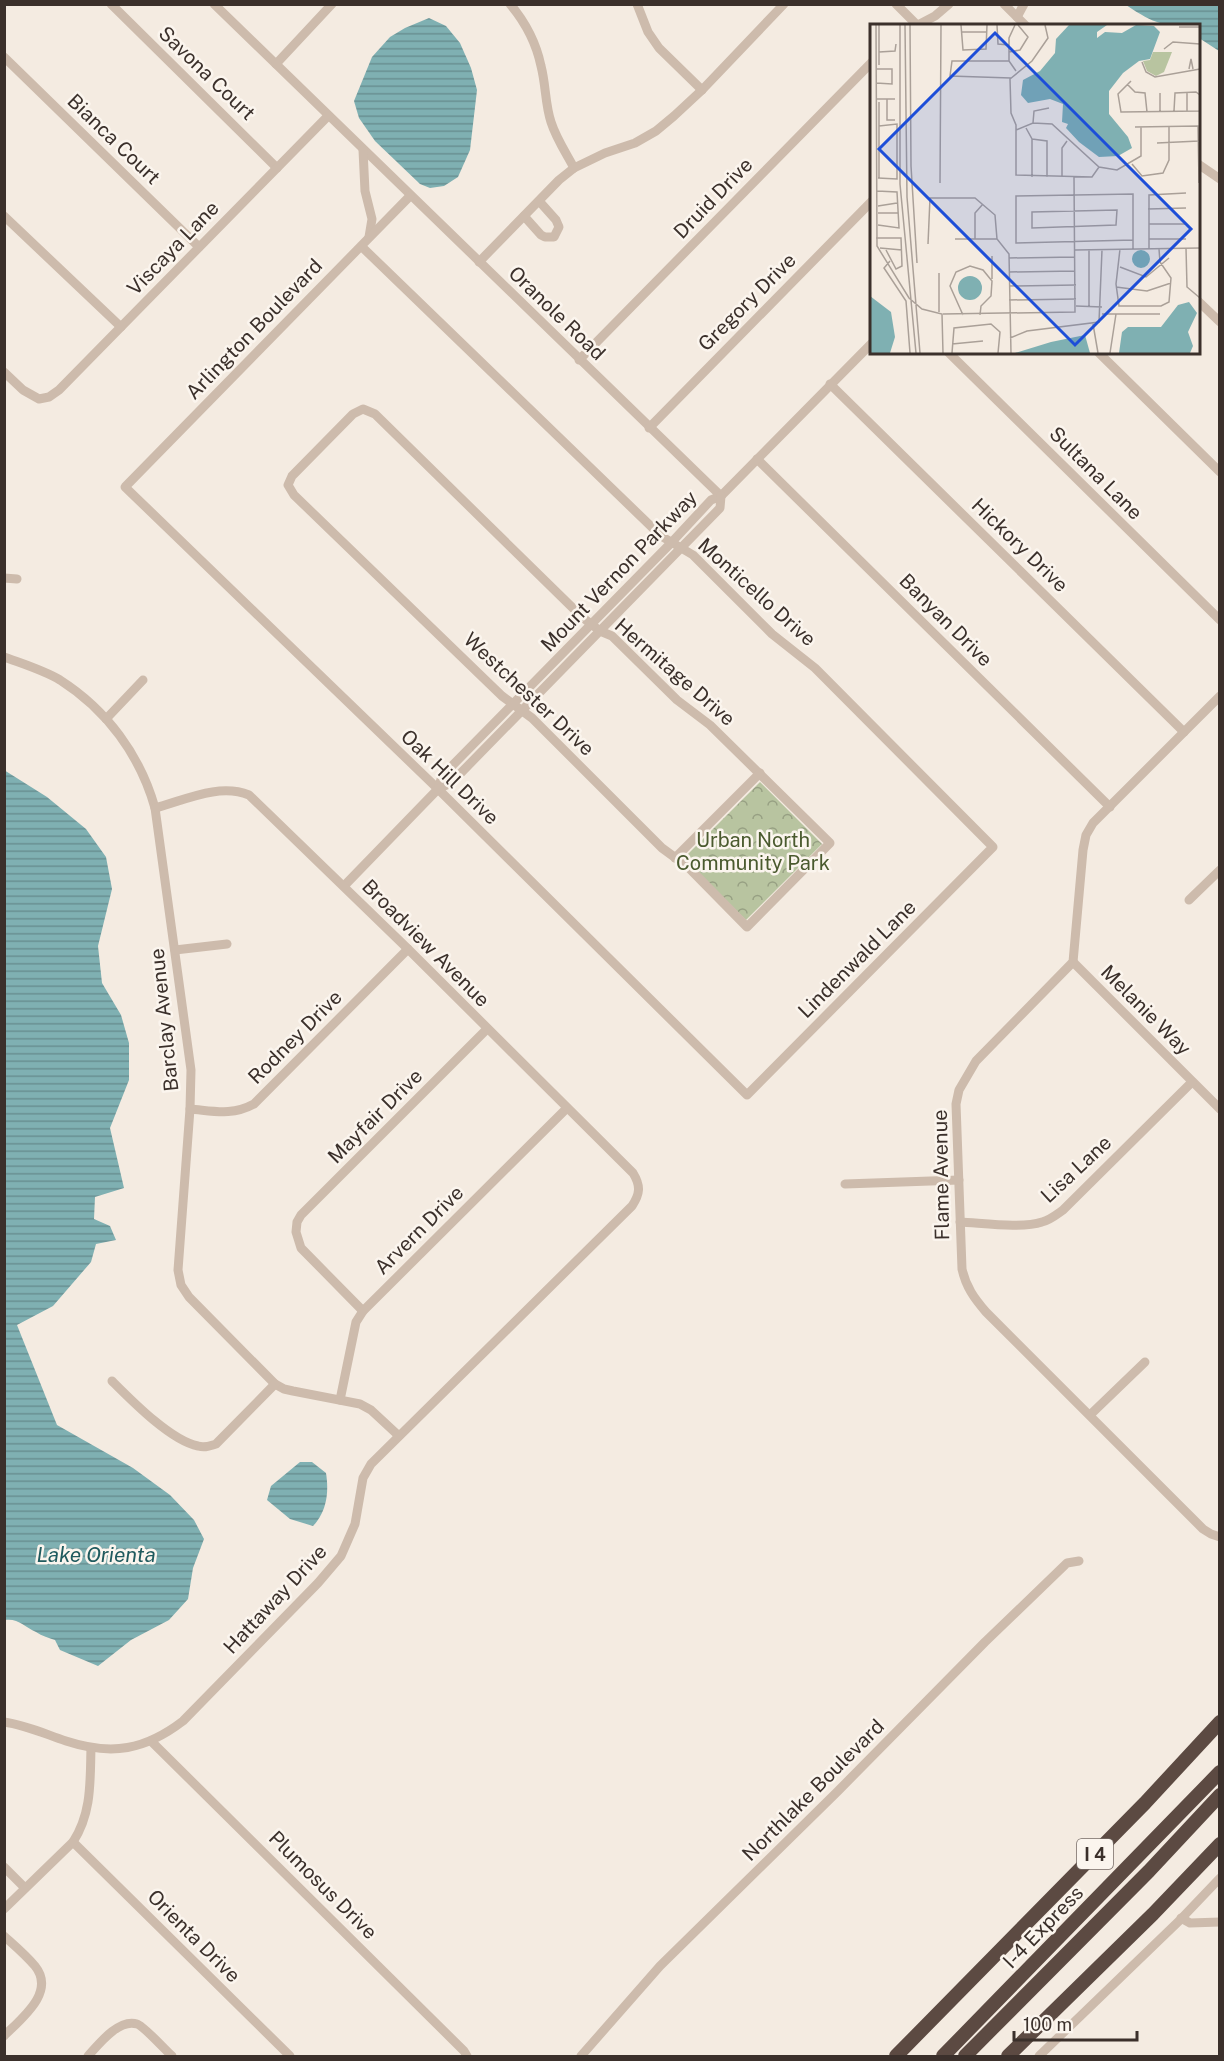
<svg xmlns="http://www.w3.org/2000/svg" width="1224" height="2061" font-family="'Public Sans',sans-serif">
<defs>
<pattern id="park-crowns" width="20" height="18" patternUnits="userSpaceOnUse" patternTransform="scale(1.5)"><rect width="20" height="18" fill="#b8c4a0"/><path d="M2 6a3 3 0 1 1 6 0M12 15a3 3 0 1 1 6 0" fill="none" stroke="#97a083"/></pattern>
<pattern id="water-rules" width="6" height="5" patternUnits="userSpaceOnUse" patternTransform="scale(1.5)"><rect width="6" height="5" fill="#7fb0b2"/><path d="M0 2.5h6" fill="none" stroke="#699091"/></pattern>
</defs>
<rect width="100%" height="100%" fill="#f4ebe1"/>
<polygon fill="url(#park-crowns)" points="760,782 822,844 746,920 684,858"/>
<g fill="url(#water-rules)">
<path d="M1126,5h93v46l-20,-13 -1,-12c-35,0 -42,-1 -72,-21z"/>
<polygon points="429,18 446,26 460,43 471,68 477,90 470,150 458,177 444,186 430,188 420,184 375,141 359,118 354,101 372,57 390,37 405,28"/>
<path d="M4,770l43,27 39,32 20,28 6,32 -14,57 4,37 19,32 8,28v37l-19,48 14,60 -29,9 -1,22 16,7 6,14 -20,4 -5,18 -38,44 -36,19 40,100 76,43 37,27 24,25 10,19 -11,29 -5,31 -19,21 -38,20 -33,26 -38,-16 -5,-10c-6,-2 -13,-4 -19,-8 -11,-5 -18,-14 -31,-12z"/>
<path d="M300,1462h12l14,11c3,19 1,38 -13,53l-23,-7 -23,-19 4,-14z"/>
</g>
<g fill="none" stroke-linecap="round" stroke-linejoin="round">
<g stroke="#cdbbac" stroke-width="9">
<polyline points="111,4 277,168"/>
<polyline points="214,4 721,496"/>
<path d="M510,4c16,19 26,38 31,62 5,19 4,38 10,56 5,16 15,31 23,46"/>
<polyline points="637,4 648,32 659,48 702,90"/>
<polyline points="896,4 917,25"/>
<polyline points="1004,4 1026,26"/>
<polyline points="1017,17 1024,4"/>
<polyline points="916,26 935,16 949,4"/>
<polyline points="4,57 199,247"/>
<polyline points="276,64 332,4"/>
<polyline points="363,150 365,191 372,219 369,237"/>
<polyline points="1198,164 1220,179"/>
<polyline points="4,216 121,327"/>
<polyline points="524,216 541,235 545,237 554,237 559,227 556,220 539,201"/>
<polyline points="361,246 661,536 693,555 772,634 815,668 993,847 747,1095 438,789 125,487 410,196"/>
<polyline points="479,262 559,180 574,168 605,153 635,143 656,131 674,116 702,90 784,4"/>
<polyline points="1198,301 1220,322"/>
<polyline points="948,352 1220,620"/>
<polyline points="1098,352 1220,472"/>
<polyline points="579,360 872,62"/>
<polyline points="4,372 23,390 39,399 49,397 59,390 328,116"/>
<polyline points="830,384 1184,732"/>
<polygon points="363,409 375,414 582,617 600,631 612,636 677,700 710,725 830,843 747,927 688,867 662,848 532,718 502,696 294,495 288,485 292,476 353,414"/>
<polyline points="649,428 872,201"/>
<polyline points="757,459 1110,807"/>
<polyline points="4,578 17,579"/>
<path d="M4,657c19,7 39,13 56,23 47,30 80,75 95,128l36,262 -1,39 -12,161 3,15 8,12 86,87 9,5 9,2 67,13 11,6 28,26"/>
<path d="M1220,696l-127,127 -7,12 -3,15 -10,112 -97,99 -17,29 -3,14 6,165c4,18 12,29 24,43l217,217 8,5 9,3"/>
<polyline points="106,719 143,680"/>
<polyline points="438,789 442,776 671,543 711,500 721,496 872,343"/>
<polyline points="675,858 760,773"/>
<polyline points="344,886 438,789 451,783 720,508 721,496"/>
<polyline points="1189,900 1220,870"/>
<polyline points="175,950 227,944"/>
<polyline points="1073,962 1220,1109"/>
<path d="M190,1109c24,2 42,7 64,-5l154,-155"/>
<polyline points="845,1184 959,1180"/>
<path d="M960,1222c22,1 62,7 82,0 8,-2 14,-7 21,-12l129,-128"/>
<polyline points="363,1311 301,1248 296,1232 297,1222 301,1215 487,1029"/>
<path d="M112,1381c19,19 59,60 86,65 7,2 11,0 18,-2l59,-60"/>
<polyline points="340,1400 356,1322 363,1311 567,1108"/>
<polyline points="1090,1415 1145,1362"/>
<path d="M4,1722c22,3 41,12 62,19 46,15 79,9 117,-20l135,-138 23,-27 14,-32 8,-46 8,-14 261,-258c8,-12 9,-20 1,-33l-225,-224 -159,-154c-30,-12 -64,5 -94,13"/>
<polyline points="151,1741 464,2051 467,2056"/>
<polyline points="73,1842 290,2056"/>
<polyline points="4,1867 25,1888"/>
<path d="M4,1909l69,-67c19,-29 17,-61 18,-94"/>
<polyline points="1181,1918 1190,1923 1220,1922"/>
<path d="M4,1936c10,9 22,19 31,30 21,26 -13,52 -31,70"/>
<path d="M88,2056c10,-11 31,-38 49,-32 7,2 28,26 35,32"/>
<polyline points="581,2056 660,1966 837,1792 985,1642 1067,1563 1079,1561"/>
<polyline points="1039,2056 1179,1921 1220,1878"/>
</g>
<g stroke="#5c4a42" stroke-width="14">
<polyline points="896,2056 1145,1803 1220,1722"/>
<polyline points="943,2056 1220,1772"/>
<polyline points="965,2056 1149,1871 1220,1795"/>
<polyline points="1008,2056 1153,1914 1220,1844"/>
</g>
</g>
<g text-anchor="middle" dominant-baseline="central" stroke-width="5" stroke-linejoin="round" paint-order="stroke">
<rect fill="#fbf5ee" stroke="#756b66" stroke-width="1.5" x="1077" y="1839" width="36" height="30" rx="4.5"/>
<g font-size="18" font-weight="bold" fill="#3b302b">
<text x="1095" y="1854">I 4</text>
</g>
<g font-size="20" fill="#3b302b" stroke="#fbf5ee">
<text transform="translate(207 73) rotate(44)">Savona Court</text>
<text transform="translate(114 139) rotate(44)">Bianca Court</text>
<text transform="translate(713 198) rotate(-46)">Druid Drive</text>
<text transform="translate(173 248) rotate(-46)">Viscaya Lane</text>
<text transform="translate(747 302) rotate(-45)">Gregory Drive</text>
<text transform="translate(557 313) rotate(44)">Oranole Road</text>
<text transform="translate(254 329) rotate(-46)">Arlington Boulevard</text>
<text transform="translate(1096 473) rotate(45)">Sultana Lane</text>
<text transform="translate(1020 545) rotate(44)">Hickory Drive</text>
<text transform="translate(619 571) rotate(-46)">Mount Vernon Parkway</text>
<text transform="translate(757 592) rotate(42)">Monticello Drive</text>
<text transform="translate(946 620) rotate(45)">Banyan Drive</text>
<text transform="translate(675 672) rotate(41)">Hermitage Drive</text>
<text transform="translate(529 694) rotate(43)">Westchester Drive</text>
<text transform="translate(450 777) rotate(44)">Oak Hill Drive</text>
<text transform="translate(426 943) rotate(45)">Broadview Avenue</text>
<text transform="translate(857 959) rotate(-45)">Lindenwald Lane</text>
<text transform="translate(1146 1010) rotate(45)">Melanie Way</text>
<text transform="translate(164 1020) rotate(-96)">Barclay Avenue</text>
<text transform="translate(295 1037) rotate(-45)">Rodney Drive</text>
<text transform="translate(375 1116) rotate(-45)">Mayfair Drive</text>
<text transform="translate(1076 1169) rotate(-43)">Lisa Lane</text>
<text transform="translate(941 1175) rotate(-91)">Flame Avenue</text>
<text transform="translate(419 1230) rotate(-45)">Arvern Drive</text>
<text transform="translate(275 1599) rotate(-47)">Hattaway Drive</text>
<text transform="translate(813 1790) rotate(-45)">Northlake Boulevard</text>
<text transform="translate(323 1885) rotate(45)">Plumosus Drive</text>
<text transform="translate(1043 1927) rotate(-46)">I-4 Express</text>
<text transform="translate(194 1936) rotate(45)">Orienta Drive</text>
</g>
<g font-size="20" fill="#4a5a2e" stroke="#fbf5ee">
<text x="753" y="840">Urban North<tspan x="753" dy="23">Community Park</tspan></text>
</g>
<g font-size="21" font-style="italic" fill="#1f5a5e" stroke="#fbf5ee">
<text x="96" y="1554">Lake Orienta</text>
</g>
</g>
<g transform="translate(870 24)">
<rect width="330" height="330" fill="#f4ebe1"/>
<path d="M283,28h19l-8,20 -8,4 -9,-5 -4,-10 7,-1z" fill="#b8c4a0"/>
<path d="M199,1h38l-10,7v6l8,-6 17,1 14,-8 18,1 6,6 -10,27 -11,2 -16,12 -14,18v23l19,23 4,11 -14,8 -19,1 -20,-15 -13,-14 2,-4 -6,-2 1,-18 -13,-5 -22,4 -7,-8 2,-15 17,-9 15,-18 1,-14zM262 235a9 9 0 1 1 18 0a9 9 0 1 1-18 0ZM88 264a12 12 0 1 1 24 0a12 12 0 1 1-24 0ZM0,272l21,16 4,25 -5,16h-20zM319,278l8,11 -9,19 5,14 -3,7h-71l3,-21 6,-5h33l17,-22zM215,311l5,18h-75l36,-11z" fill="#7fb0b2"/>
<path fill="none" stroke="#aaa098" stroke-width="1.5" d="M6,1l1,221 32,52 13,11 20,5 1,39M30,1v159l16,169M35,1l2,172 13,156M40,1l1,141 6,97M91,1l2,25 23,-1 1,-24M127,1l1,19 11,1M145,1l-6,13v23l7,10M175,1l3,13 -16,23 -22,18 1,34 5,12v50l76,2 7,-10M309,3h21M91,8h25M294,25l9,-7 27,2M9,28l16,-1 1,-7M139,28l11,-2 8,-13 -10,-12M139,37h-57l-2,15 61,2M272,38l4,10 9,5 45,-8M9,41v-40M319,45l2,-10 2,10M261,57l-13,13 3,18 79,-1M6,59l16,1v-15h-15M257,60l8,8 10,1 2,19M317,68v19M290,69v19M6,75h19M17,75v21h8M9,78v76M304,87l1,-18 21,-1 4,3v16M163,99l1,-12 15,-3M265,103l63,-1 1,57M156,104l6,11v38M146,106l17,-7 19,1 47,43 18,3 24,-14v-29M162,115l15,2v36M287,119l42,-2M262,140l10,12 21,-3 6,-13v-34M192,153v-29l5,-7M8,154l19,1v-55l-18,2M70,159l1,-158M7,167l20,1 2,36 -21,-3M8,182l19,-3M278,185l38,-1M247,186l-1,15 -84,3v-16zM8,189h20M279,200h37M6,214h25l1,28 -6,3 -10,-19M85,215h42M105,215v-26l8,-9M279,215h37M263,216l-117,3v-47l117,-2v55M58,220l2,-46h45l20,17 2,24 12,15 2,99M10,224l22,2M316,224l1,39 13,11M250,225l-4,35 3,22h42l8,-4 2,-24 -11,-16 -1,-13M279,225v-54l37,-2M205,226l125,-2M219,226v56M139,234l66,-1M20,237l-6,7 22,33 4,52M250,243l26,10 23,-19M139,248l66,-1M69,249v39M122,255v-23M139,262l67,-1M246,263l31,4 24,-8M139,276l67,-1M206,282l26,1M73,290l132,-2 -1,-135M232,290h58M93,291l-13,-29 6,-14 14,-6 13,4 9,11 -1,15 -10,10 -1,9M223,300l5,29M140,314l17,-7 72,-9 3,-72M82,320l31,-3M82,329l2,-25 37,-4 9,8 -2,21M240,329l6,-39"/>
<path fill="#1d4ed8" fill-opacity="0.15" stroke="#1d4ed8" stroke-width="3" d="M125,9l196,196 -116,116 -196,-196z"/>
<rect width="330" height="330" fill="none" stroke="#3b302b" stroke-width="3"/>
</g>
<rect width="1224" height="2061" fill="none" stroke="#3b302b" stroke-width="12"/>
<path d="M1014 2031v9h123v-9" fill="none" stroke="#3b302b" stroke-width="3"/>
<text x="1023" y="2031" font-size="18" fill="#3b302b" stroke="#fbf5ee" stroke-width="4.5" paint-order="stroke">100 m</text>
</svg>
